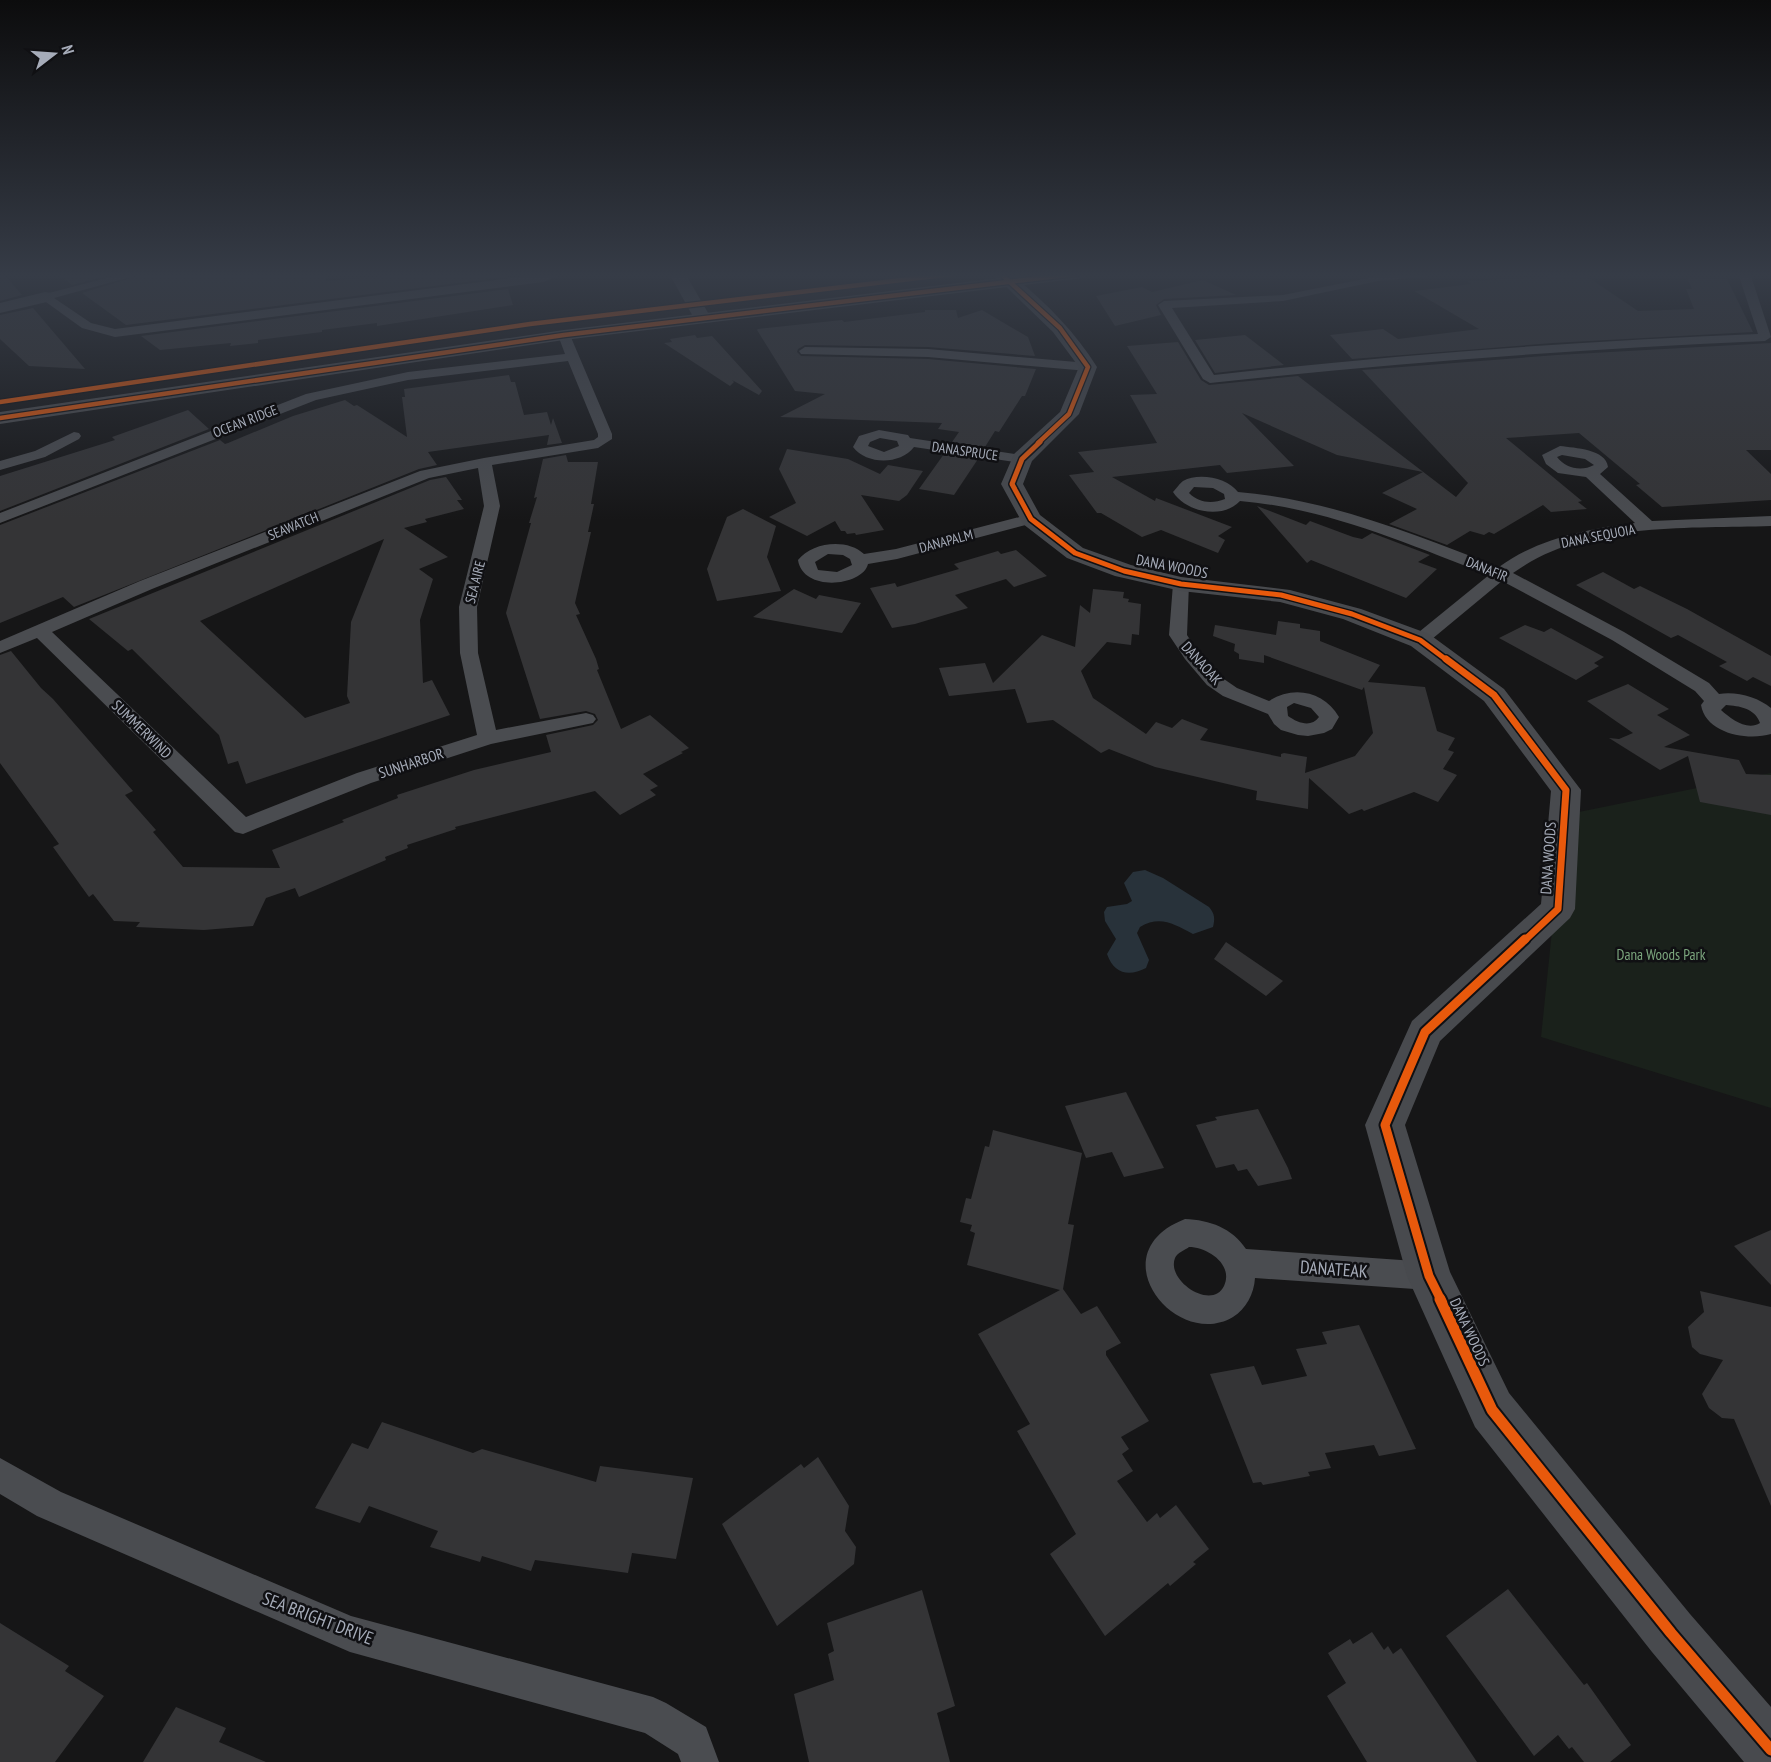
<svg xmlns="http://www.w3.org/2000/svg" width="1771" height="1762" font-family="'PT Sans Narrow',sans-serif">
<rect width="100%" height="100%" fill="#161617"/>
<polygon fill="#1a211b" points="1771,773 1771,1108 1541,1037 1564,815"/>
<path fill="#28323a" d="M1145,870l18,8 46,29c6,7 6,12 4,20l-20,7c-19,-10 -33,-19 -53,-7l-3,6 12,27 -3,8c-17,9 -32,6 -39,-14l9,-15 -11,-18 -1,-9 3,-5 20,-3 5,-3 -8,-18 9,-11z"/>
<g fill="#343436" fill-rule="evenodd">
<polygon points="0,273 3,273 22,295 0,301"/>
<polygon points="56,273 117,273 72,285"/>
<polygon points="147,273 325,273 326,281 423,273 504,273 505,277 126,325 82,293"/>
<polygon points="1542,273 1582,273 1638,311 1694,309 1686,289 1692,289 1687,278 1727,279 1753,332 1553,343 1352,359 1330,335 1383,329 1398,339 1479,329 1414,291 1471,284 1467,281 1548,277"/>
<polygon points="1203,280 1236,295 1164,299 1156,305 1161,315 1115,326 1096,296 1142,287 1152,292"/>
<polygon points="508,289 513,305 377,326 377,323 322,330 322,332 258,340 258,343 230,346 231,343 160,350 141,336"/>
<polygon points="33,308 85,369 29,366 0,339 0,315"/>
<polygon points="925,310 956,310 958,318 982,310 1028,337 1035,356 928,347 805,345 798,349 797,352 801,356 928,359 1036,369 1025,396 1022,396 999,432 995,431 985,447 952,442 959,432 938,429 942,423 780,417 825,394 795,391 757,330 758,329 842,320 844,322 925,312"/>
<polygon points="695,335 697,338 712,336 762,391 759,395 732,380 734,382 730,386 664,343 672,342 670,339"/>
<polygon points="1245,335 1284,365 1215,373 1195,340"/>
<polygon points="1178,342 1201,380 1209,385 1298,376 1456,497 1468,483 1362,370 1557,355 1771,343 1771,450 1746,450 1771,474 1771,500 1662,507 1636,485 1640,484 1579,433 1506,438 1582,501 1578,502 1587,509 1551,512 1543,505 1494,534 1489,532 1484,535 1470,531 1447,545 1389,524 1417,509 1382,493 1423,472 1337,455 1242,413 1294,466 1227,473 1220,465 1112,477 1155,501 1156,498 1232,527 1218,536 1225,540 1218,553 1161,530 1142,537 1101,513 1097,513 1069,475 1094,472 1078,452 1157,443 1130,395 1157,394 1127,346"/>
<polygon points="509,375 511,382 515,382 524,415 547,412 551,425 553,418 562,443 547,445 549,435 428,452 437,465 419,469 74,607 63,597 0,623 0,525 220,440 225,444 228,443 293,416 345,400 354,406 357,405 407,437 402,397 405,397 404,389"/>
<polygon points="188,410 209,429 0,511 0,476 115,440 112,437"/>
<polygon points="787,449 848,459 880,474 888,465 923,471 907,495 899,501 861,495 884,530 856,535 855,533 847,534 845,531 841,531 835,521 807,536 769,517 796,503 779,469"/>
<polygon points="944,454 978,459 954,495 919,489"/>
<polygon points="566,455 568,462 598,462 591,504 594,504 588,532 591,532 575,603 580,614 576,615 596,659 599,669 597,670 621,729 650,715 689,748 681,752 683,753 643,774 658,786 650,790 656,795 620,815 595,791 455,827 456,829 407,845 408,848 385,857 386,860 299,897 295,888 266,898 253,926 204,930 136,927 140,922 114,921 93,894 89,897 53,847 59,844 0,763 0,655 11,651 41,688 53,699 133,791 125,795 156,830 153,832 183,867 280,868 272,850 344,822 342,820 398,798 397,795 474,770 551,752 546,735 593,725 598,720 595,714 586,711 540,719 506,613 531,523 529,523 537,497 534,498 543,459"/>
<path d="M446,477l16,23h-5l7,9 -39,10 2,3 -23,6 44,29 -29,12 14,10 -13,41 3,63 9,-3 18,35 -204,69 -8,-23 -10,3 -9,-29 -87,-86 -4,2 -39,-32 341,-139zM384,539l-33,83 -4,74 3,7 -45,15 -105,-97z"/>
<polygon points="1257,506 1306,525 1310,521 1353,537 1362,539 1372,533 1430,555 1418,562 1437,569 1406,598 1311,560 1307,563"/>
<polygon points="743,509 776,526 767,557 781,591 717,601 707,569 727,517"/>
<polygon points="1016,550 1047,576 1014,587 1006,579 955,595 968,608 915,624 892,628 870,588 895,583 897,587 959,569 954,564 998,551 1001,554"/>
<polygon points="1603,572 1634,589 1640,586 1687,609 1771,656 1771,686 1753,677 1747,681 1719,666 1727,662 1678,635 1671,638 1576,585"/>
<polygon points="794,589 816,599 819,595 861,603 842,633 753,617"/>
<polygon points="1093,589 1124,592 1123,598 1129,599 1128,602 1141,604 1139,635 1132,634 1131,645 1107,642 1081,671 1093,698 1146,734 1156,722 1172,728 1182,719 1208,729 1200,740 1281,757 1281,754 1284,753 1307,757 1305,773 1355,756 1373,733 1364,687 1362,690 1264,655 1264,663 1239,659 1239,654 1234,651 1235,644 1213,636 1215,625 1276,635 1278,621 1300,624 1300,628 1320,631 1320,641 1380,665 1368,682 1425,687 1437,731 1455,738 1448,750 1454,752 1443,769 1457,775 1438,802 1414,792 1364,811 1362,809 1349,814 1309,778 1308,809 1256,800 1257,791 1155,767 1109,749 1101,753 1053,720 1027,723 1015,689 949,696 939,668 985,663 993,683 1042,635 1075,647 1080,605 1090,613"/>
<polygon points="1525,625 1544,632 1551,628 1604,657 1594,663 1599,666 1576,680 1499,638"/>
<polygon points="1628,684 1669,709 1657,715 1690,735 1664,747 1739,760 1746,774 1771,775 1771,815 1700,802 1688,756 1660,770 1609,738 1619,739 1633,733 1587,701"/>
<polygon points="1226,942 1283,981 1266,996 1214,959"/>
<polygon points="1126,1092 1164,1168 1124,1177 1112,1152 1086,1158 1065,1106"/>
<polygon points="1258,1109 1288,1168 1292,1179 1258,1186 1247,1169 1238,1171 1234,1164 1216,1168 1196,1125 1217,1120 1215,1117"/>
<polygon points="993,1130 1082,1153 1068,1224 1074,1225 1063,1289 1081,1314 1097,1306 1121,1343 1106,1351 1106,1355 1149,1421 1121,1437 1129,1449 1122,1454 1133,1471 1117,1481 1147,1522 1157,1513 1160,1518 1176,1505 1209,1549 1193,1562 1196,1564 1170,1586 1168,1583 1105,1636 1050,1554 1076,1534 1017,1431 1030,1424 978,1334 1060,1290 967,1265 975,1233 970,1231 972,1225 960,1222 966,1198 971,1199 985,1146 989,1147"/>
<polygon points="1771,1230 1771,1285 1734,1246"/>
<polygon points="1700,1291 1771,1307 1771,1506 1734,1419 1722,1418 1709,1408 1702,1394 1723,1360 1700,1354 1692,1347 1688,1327 1704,1312"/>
<polygon points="1359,1325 1416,1449 1379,1456 1374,1445 1325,1453 1331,1468 1308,1472 1310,1476 1263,1485 1261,1482 1253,1483 1210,1374 1254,1366 1262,1385 1307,1376 1296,1349 1327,1344 1322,1332"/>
<polygon points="382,1422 473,1453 482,1449 596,1482 600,1466 693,1478 676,1559 632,1553 628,1573 535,1560 531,1571 482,1556 480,1562 430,1547 438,1531 369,1506 360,1523 315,1508 352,1443 368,1449"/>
<polygon points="818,1457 849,1506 845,1531 856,1547 854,1564 777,1626 722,1524 801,1464 804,1468"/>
<polygon points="1508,1589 1584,1685 1587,1683 1631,1745 1610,1762 1584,1762 1572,1747 1569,1749 1558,1735 1534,1756 1446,1636"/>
<polygon points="922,1590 955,1706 937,1713 950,1762 809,1762 794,1694 834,1680 828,1654 834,1651 827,1623"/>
<polygon points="0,1623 69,1666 65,1671 104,1696 55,1762 0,1762"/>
<polygon points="1372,1632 1384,1650 1388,1646 1393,1654 1401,1648 1477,1762 1367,1762 1327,1696 1346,1683 1328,1653 1350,1639 1353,1644"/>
<polygon points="176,1707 226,1728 219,1742 266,1762 143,1762"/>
</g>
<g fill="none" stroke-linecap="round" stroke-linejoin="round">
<g fill="#4a4c50" fill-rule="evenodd">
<polygon points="126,273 145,273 54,298 91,323 115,329 550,273 566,273 543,282 115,337 82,328 39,297 41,295"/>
<path d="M1394,273h40l-5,3 -51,5 -95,20 -111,7 42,67c181,-20 362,-34 544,-41l-20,-61h12l21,64 -6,4c-185,8 -371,22 -555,42l-7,-4 -45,-74 6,-4 119,-6z"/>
<path d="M564,331l6,4 42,99v5l-14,9 -106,17 8,41 -23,101 1,46 18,77 90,-17 7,2 3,4 -3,4 -102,21 -120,39 -128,51 -8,-2 -198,-194 -37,15v-12l140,-60 280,-110 64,-13 110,-18 4,-3v-3l-30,-73 -160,19 -92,20 -316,123v-10l306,-119 102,-22 157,-18 -7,-19zM478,468l6,38 -25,101 1,46 17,82 -120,38 -111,44 -194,-185 100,-43 277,-111z"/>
<polygon points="805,347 928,349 1088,363 1094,367 1088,371 928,357 801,354 799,351"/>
<path d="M879,430l29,5 2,3 112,17 7,4 -7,4 -108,-16c-14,18 -47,18 -61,0l6,-11zM880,438l17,3 2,5 -15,6 -16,-6 2,-4z"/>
<polygon points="74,432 79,433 81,436 79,439 45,457 0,470 0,461 35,451"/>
<path d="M1560,446c15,2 46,3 48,21l-8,7 52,47 119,-5v10c-85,3 -186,-5 -258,47l111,59 85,51 10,11c17,-3 39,3 52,14v26c-23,7 -65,0 -70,-29l3,-4 -9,-10 -83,-51 -110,-59 -76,63h-12l-3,-4 3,-4 75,-61c-81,-31 -163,-67 -249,-74 -18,19 -54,11 -67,-9 3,-3 7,-9 10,-11 16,-9 45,-3 55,11 91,7 177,43 261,75 40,-29 88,-38 136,-44l-49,-46 -28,-4 -12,-9 -4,-9zM1562,455l23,4 9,6c-13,7 -29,3 -37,-8zM1194,487l19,1 11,6 1,5c-13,5 -26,4 -36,-6zM1726,705c13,1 29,3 34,18 -13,8 -29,-4 -39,-13z"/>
<path d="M1031,514l8,5 -2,3 -140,37 -29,5c-5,22 -65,29 -70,-4 14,-18 49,-22 66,-6l32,-5zM828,554l15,1 7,4 2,6 -15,7 -19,-2 -3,-8z"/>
<path d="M1181,579l6,1 2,4 -2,51 11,17 23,25 16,11 32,13c24,-16 55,-10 70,16l-7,12 -8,4 -16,3 -10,-1 -17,-5 -7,-6 -6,-10 -45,-18 -16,-11 -22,-26 -16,-24 4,-51 2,-4zM1294,703l17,5 8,9c-8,11 -21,6 -31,-1l-1,-9z"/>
<path d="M1185,1219c25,1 47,9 61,30l183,13 11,4 4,10 -4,10 -11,4 -174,-12c-1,16 -9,31 -22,39 -57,34 -136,-64 -48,-98zM1189,1247c18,0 45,17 35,39 -12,25 -58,-5 -49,-28 2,-5 10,-8 14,-11z"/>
<polygon points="0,1458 61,1492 351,1616 653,1697 666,1703 706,1727 719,1762 681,1762 678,1754 645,1733 350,1652 37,1516 0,1494"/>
</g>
<g fill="#484a4e" fill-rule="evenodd">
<polygon points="669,273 685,273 711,318 708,322 696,322"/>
<path d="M992,273h18c34,28 64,57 87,94l-18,47 -47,47 -9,23 17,31 43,33 48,17 50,12 109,13 71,19 68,25 75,55 77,101 -6,119 -5,9 -130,123 -35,84 45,147 59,121 181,221 81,93v55h-27l-92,-110 -177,-225 -68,-151 -42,-151 47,-104 129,-117 10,-113 -67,-90 -73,-55 -68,-27 -63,-17 -99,-11 -66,-15 -48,-18 -44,-34 -22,-40 13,-30 46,-42 19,-45 -26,-35z"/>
<polygon points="45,292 51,293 53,297 51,301 0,313 0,303"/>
</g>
<polygon fill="#4d4e51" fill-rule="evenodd" points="1041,273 1091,273 1083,278 564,340 0,424 0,412 564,330"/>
<defs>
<g id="cycleway-far4">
<polyline points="1000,273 1060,328 1088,367 1069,414 1038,443"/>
<polyline points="0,402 530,324 961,273"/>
<polyline points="0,418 564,335 1083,273"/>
</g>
<polyline id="cycleway-far3" points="1040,442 1022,459 1012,484 1031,519 1075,553 1124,571 1181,584 1281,595 1352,614 1420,640 1448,661"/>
<polyline id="cycleway-far2" points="1446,659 1494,695 1566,790 1558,909 1524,941"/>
<polyline id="cycleway-far1" points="1441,1300 1429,1276 1385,1125 1425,1032 1525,939"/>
<polyline id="cycleway" points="1440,1299 1492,1410 1671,1633 1771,1750"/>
</defs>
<use href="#cycleway-far4" stroke="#101013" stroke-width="7"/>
<use href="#cycleway-far3" stroke="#101013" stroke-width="8"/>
<use href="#cycleway-far2" stroke="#101013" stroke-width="10"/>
<use href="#cycleway-far1" stroke="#101013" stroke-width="13"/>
<use href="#cycleway" stroke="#101013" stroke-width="15"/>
<use href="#cycleway-far4" stroke="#e8590c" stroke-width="4.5"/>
<use href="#cycleway-far3" stroke="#e8590c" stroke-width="5"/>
<use href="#cycleway-far2" stroke="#e8590c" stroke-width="7"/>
<use href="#cycleway-far1" stroke="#e8590c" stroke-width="9"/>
<use href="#cycleway" stroke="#e8590c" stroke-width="11"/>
</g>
<linearGradient id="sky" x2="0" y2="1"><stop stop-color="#0c0c0d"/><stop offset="0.53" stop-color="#363c47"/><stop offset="1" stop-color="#363c47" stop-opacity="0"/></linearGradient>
<rect width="1771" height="520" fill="url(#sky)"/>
<g text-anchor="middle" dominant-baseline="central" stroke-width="5" stroke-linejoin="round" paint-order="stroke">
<g font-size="14" fill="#a6acb9" stroke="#101013">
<text transform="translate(245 421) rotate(-21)">OCEAN RIDGE</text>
<text transform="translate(965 451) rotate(8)">DANASPRUCE</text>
<text transform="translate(293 526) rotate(-22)">SEAWATCH</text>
<text transform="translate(1598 536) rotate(-11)">DANA SEQUOIA</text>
<text transform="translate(946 541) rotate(-15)">DANAPALM</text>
<text transform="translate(1487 569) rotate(22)">DANAFIR</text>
<text transform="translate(475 582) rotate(-76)">SEA AIRE</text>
</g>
<g font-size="15" fill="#a6acb9" stroke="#101013">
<text transform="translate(1172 566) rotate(11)">DANA WOODS</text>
<text transform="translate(1202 663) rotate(48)">DANAOAK</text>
<text transform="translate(142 729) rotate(44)">SUMMERWIND</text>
<text transform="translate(411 763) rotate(-18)">SUNHARBOR</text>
<text transform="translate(1548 858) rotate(-86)">DANA WOODS</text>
<text transform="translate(1470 1332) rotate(65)">DANA WOODS</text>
</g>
<g font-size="15" fill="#7ba57d" stroke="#101013">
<text x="1661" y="954">Dana Woods Park</text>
</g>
<g font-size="18" fill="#a6acb9" stroke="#101013">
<text transform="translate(1334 1269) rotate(4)">DANATEAK</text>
<text transform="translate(318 1618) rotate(21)">SEA BRIGHT DRIVE</text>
</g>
</g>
<g transform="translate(54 54) rotate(73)" stroke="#101013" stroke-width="4.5" paint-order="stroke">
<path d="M0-4.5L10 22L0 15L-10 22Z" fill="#a6acb9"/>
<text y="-9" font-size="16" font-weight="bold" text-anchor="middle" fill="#a6acb9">N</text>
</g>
</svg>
